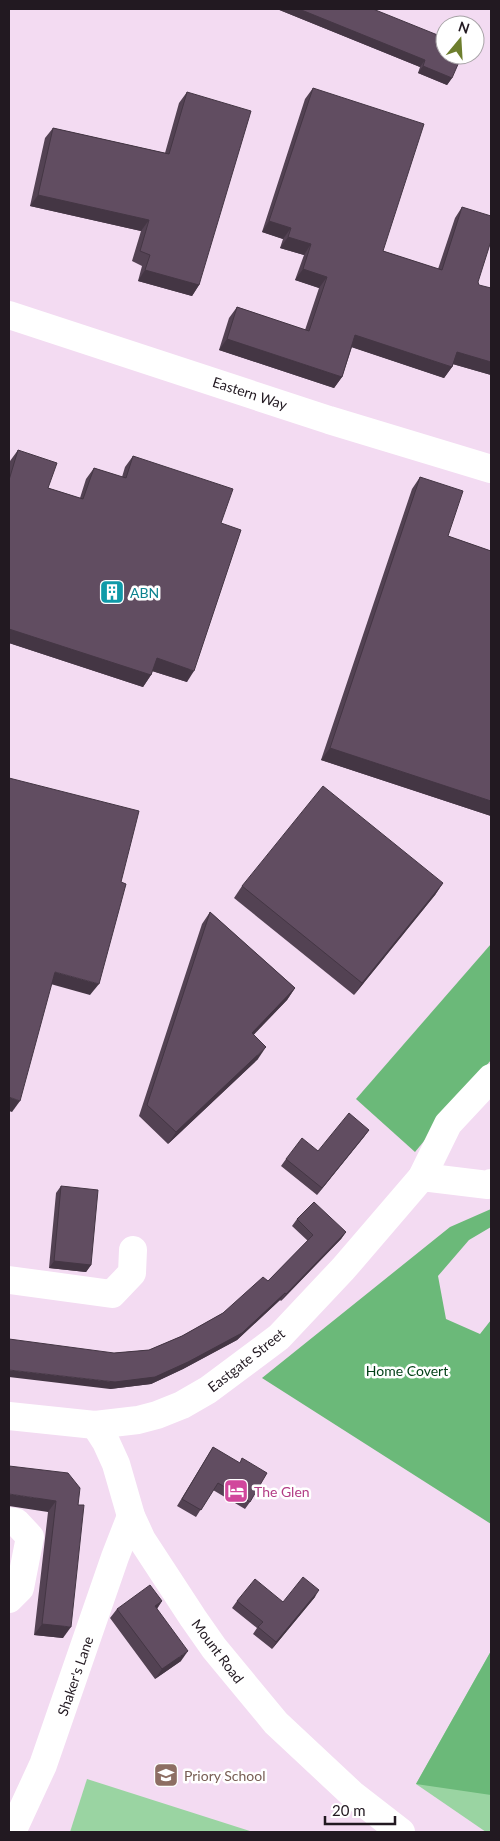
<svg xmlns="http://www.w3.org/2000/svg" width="500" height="1841" font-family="Lato,sans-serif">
<rect width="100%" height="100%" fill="#f3dbf2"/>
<g fill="#9ad4a2">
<polygon points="491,1651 491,1832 486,1832 416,1784"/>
<polygon points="87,1779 253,1832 70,1832"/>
</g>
<g fill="#6bb979">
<polygon points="491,944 491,1060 415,1152 356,1099"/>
<polygon points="491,1209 491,1227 469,1240 438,1276 446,1319 480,1334 491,1320 491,1524 262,1378 450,1227"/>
<polygon points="491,1651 491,1795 416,1784"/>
</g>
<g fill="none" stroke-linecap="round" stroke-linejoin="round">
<g stroke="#fff" stroke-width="28">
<polyline points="9,315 329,420 491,469"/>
<polyline points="422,1177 488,1185 491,1183"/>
<polyline points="9,1280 112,1294 132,1273 133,1250"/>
<polyline points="9,1416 95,1425 138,1420 157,1415 182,1405 208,1390 279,1337 343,1269 422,1177 448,1124 491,1078"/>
<polyline points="95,1425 106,1442 116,1464 131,1516 142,1540 193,1618 214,1648 276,1723 352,1794 401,1832"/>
<polyline points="9,1521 16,1522 30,1537 20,1588 9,1599"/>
<polyline points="12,1832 43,1765 115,1557 131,1516"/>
</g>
</g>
<g fill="#534253">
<polygon points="277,9 373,9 452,78 447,85 418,73 420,67"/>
<polygon points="313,88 383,251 438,269 455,218 462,207 478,282 491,375 453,364 452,367 444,378 352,347 342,377 334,388 219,350 229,318 237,307 305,330 319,288 295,280 304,255 280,248 283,239 262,232 305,99"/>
<polygon points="187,92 199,285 192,296 138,281 142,266 132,261 141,231 30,206 45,138 53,128 165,153 179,103"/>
<polygon points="18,450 48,488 80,498 86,479 94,468 122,477 125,467 133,456 221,523 187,682 152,671 151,675 143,687 9,643 9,467 10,461"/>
<polygon points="420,477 448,536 491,551 491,816 321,760 412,489"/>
<polygon points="443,883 435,895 354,995 234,898 242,886"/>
<polygon points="210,912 295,988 287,1000 253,1035 258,1059 168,1144 139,1116 202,924"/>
<polygon points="369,1130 317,1195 281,1166 286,1159 318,1151"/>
<polygon points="61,1186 91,1265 86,1272 49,1268 56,1193"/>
<polygon points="297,1219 346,1232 341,1239 281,1301 280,1300 237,1340 183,1369 151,1384 110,1389 114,1353 149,1350 182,1336 223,1313 268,1281 308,1241 292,1226"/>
<polygon points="213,1447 250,1502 245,1509 213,1490 196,1517 177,1506"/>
<polygon points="9,1466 78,1505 63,1638 34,1635 48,1512"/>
<polygon points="315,1597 272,1649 253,1634 257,1628 232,1608 237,1601 283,1602"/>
<polygon points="162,1601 157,1609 181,1661 155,1679 110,1618 117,1609"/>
</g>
<g fill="#443644">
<polygon points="277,9 299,9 425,60 420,67"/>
<polygon points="423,66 452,78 447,85 418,73"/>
<polygon points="38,195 149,220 141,231 30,206"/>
<polygon points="269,221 291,228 283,239 262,232"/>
<polygon points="288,237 311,244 304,255 280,248"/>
<polygon points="303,269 327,277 319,288 295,280"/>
<polygon points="145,270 199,285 192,296 138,281"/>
<polygon points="355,335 452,367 444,378 348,346"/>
<polygon points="227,339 342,377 334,388 219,350"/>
<polygon points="457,352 491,362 491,375 449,363"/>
<polygon points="9,629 151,675 143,687 9,643"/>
<polygon points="157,658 194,671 187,682 149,670"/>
<polygon points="330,748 491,801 491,816 321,760"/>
<polygon points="443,883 435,895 354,995 362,983"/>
<polygon points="55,972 99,984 90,995 47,983"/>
<polygon points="295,988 287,1000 244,1045 252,1033"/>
<polygon points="266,1047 258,1059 168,1144 176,1132"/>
<polygon points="9,1097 20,1101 12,1112 9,1111"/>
<polygon points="369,1130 364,1137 317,1195 322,1188"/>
<polygon points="346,1232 341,1239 281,1301 286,1294"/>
<polygon points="54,1261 91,1265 86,1272 49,1268"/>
<polygon points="285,1293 280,1300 237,1340 183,1369 151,1384 110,1389 9,1377 9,1370 115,1382"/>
<polygon points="9,1494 56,1501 48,1512 9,1506"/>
<polygon points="319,1590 315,1597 272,1649 276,1642"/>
<polygon points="162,1601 155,1611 155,1606"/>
<polygon points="42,1624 71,1627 63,1638 34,1635"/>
<polygon points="188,1651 181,1661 155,1679 162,1669"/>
</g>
<g fill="#614d61" stroke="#443644">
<polygon points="299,9 373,9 445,38 445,55 462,55 452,78 423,66 425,60"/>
<polygon points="313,88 424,124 383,251 442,270 462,207 491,216 491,241 478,282 479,285 491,288 491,362 457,352 452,367 355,335 342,377 227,339 237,307 309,331 327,277 303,269 311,244 288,237 291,228 269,221"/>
<polygon points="187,92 251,111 199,285 145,270 150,255 140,251 149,220 38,195 53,128 169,154"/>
<polygon points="18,450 57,463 48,488 83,499 94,468 126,478 133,456 233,489 221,523 241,530 194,671 157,658 151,675 9,629 9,480"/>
<polygon points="420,477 463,491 448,536 491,551 491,801 330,748"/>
<polygon points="9,778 139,811 121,882 126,884 99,984 55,972 20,1101 9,1097"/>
<polygon points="323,786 443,883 362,983 242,886"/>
<polygon points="210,912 295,988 252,1033 266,1047 176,1132 147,1105"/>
<polygon points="349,1113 369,1130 322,1188 286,1159 302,1138 318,1151"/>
<polygon points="61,1186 98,1190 91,1265 54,1261"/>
<polygon points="314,1202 346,1232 286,1294 285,1293 242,1333 188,1362 155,1377 115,1382 9,1370 9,1339 114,1353 149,1350 182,1336 223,1313 263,1277 268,1281 313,1235 297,1219"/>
<polygon points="213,1447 240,1463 242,1458 267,1473 250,1502 218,1483 201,1510 182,1499"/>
<polygon points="9,1466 68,1473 80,1488 78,1505 84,1505 71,1627 42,1624 56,1501 9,1494"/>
<polygon points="303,1577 319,1590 276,1642 258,1627 263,1622 237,1601 255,1579 283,1602"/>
<polygon points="150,1585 162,1601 155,1606 188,1651 162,1669 117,1609"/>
</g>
<defs>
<symbol id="building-square" viewBox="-11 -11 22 22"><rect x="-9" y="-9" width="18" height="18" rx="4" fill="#0f9aa8" stroke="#fff"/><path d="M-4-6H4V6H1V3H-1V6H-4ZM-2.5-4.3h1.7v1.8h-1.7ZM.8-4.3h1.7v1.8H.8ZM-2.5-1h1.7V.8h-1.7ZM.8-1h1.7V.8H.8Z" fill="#fff"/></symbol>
<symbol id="hotel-square" viewBox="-11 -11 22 22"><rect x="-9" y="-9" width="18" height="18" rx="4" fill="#d1479c" stroke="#fff"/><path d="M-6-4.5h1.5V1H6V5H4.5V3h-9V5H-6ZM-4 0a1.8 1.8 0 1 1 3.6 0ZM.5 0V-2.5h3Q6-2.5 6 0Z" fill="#fff"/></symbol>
<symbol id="school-square" viewBox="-11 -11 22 22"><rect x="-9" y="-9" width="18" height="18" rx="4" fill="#8d6e63" stroke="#fff"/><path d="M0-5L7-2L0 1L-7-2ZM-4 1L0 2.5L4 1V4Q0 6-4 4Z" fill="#fff"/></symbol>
</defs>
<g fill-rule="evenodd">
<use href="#building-square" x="98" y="578" width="28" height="28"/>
<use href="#hotel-square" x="222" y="1477" width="28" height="28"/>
<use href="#school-square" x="152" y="1761" width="28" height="28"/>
</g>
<g text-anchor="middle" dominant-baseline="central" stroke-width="5" stroke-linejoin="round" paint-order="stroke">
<g font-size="14" fill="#221921" stroke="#fff">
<text transform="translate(250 393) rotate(18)">Eastern Way</text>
<text transform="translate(246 1360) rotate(-38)">Eastgate Street</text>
<text transform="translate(218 1651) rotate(53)">Mount Road</text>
<text transform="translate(75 1676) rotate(-71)">Shaker's Lane</text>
</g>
<g font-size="14" fill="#0d838f" stroke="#fff" text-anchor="start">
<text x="130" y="592">ABN</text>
</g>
<g font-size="14" fill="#013f16" stroke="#fff">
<text x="407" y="1370">Home Covert</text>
</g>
<g font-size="14" fill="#b23c85" stroke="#fff" text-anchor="start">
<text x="254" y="1491">The Glen</text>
</g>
<g font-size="14" fill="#785e54" stroke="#fff" text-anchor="start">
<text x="184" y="1775">Priory School</text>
</g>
</g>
<rect width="500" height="1841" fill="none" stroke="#221921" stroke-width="20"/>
<g transform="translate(460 40) rotate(18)"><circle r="24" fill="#ffffff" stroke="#a7a3a6"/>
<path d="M0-4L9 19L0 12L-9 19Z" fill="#6d7e2d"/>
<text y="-8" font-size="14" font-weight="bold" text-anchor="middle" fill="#221921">N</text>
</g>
<path d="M325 1816v8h70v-8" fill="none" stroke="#221921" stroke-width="2.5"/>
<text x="332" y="1816" font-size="15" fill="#221921" stroke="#ffffff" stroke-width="4" paint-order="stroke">20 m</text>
</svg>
